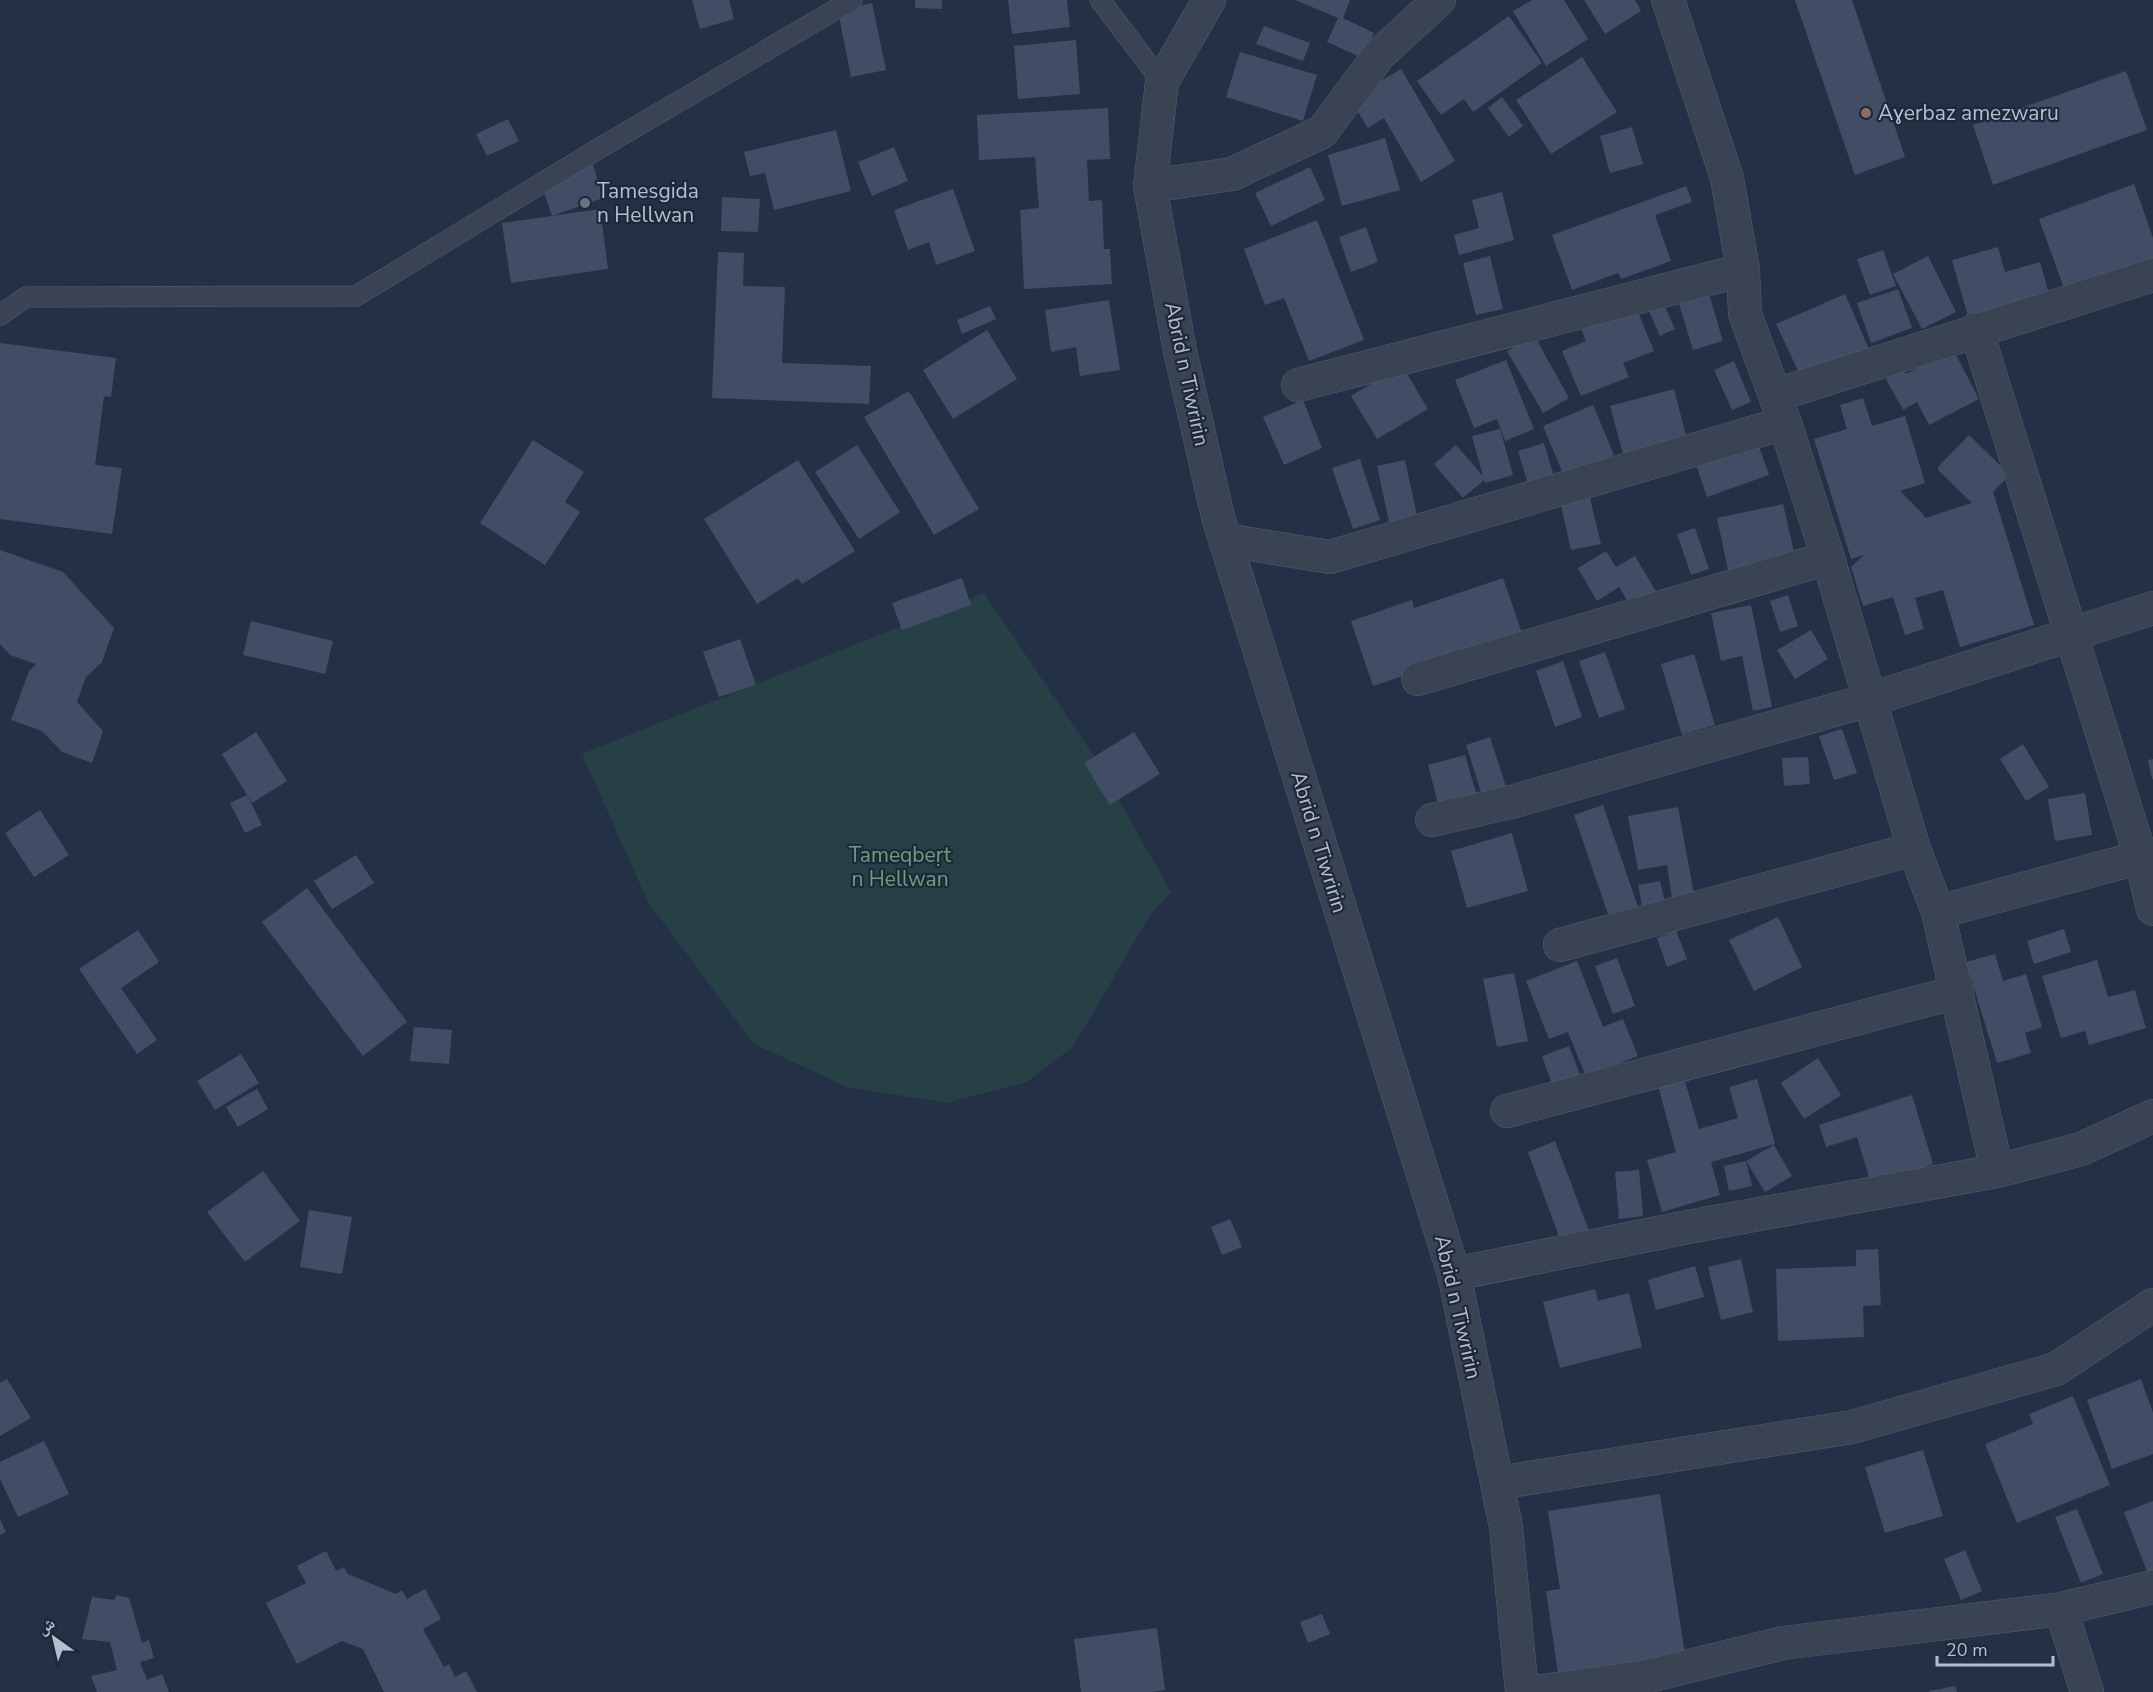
<svg xmlns="http://www.w3.org/2000/svg" width="2153" height="1692" font-family="'Nunito Sans','Noto Naskh Arabic',sans-serif">
<rect width="100%" height="100%" fill="#243045"/>
<polygon fill="#264046" points="984,593 1092,753 1171,892 1149,917 1073,1047 1027,1082 947,1103 847,1087 754,1044 648,902 582,754"/>
<g fill="#404d65">
<polygon points="692,0 729,0 734,19 700,29"/>
<polygon points="915,0 942,0 942,9 915,8"/>
<polygon points="1008,0 1067,0 1070,27 1012,34"/>
<polygon points="1295,0 1350,0 1343,18 1374,33 1362,58 1327,42 1338,18"/>
<polygon points="1532,0 1564,0 1588,39 1546,66 1513,11"/>
<polygon points="1584,0 1635,0 1641,11 1605,34"/>
<polygon points="1795,0 1852,0 1905,157 1855,175"/>
<polygon points="872,3 886,70 851,77 838,11"/>
<polygon points="1509,16 1542,63 1473,112 1464,99 1441,115 1417,81"/>
<polygon points="1264,26 1310,43 1303,61 1256,44"/>
<polygon points="1076,40 1080,94 1018,99 1014,46"/>
<polygon points="1240,52 1317,75 1303,121 1226,97"/>
<polygon points="1582,57 1617,112 1551,154 1516,100"/>
<polygon points="1401,69 1455,161 1421,182 1384,118 1368,128 1350,99"/>
<polygon points="2126,71 2147,130 1993,185 1973,125"/>
<polygon points="1502,97 1523,126 1509,137 1488,108"/>
<polygon points="1108,108 1110,159 1087,160 1089,201 1102,200 1104,249 1110,249 1112,284 1024,289 1020,210 1039,208 1035,157 979,160 977,115"/>
<polygon points="508,119 519,141 487,156 476,134"/>
<polygon points="1632,127 1643,164 1610,173 1600,136"/>
<polygon points="836,130 851,191 774,210 765,173 750,176 744,152"/>
<polygon points="1385,138 1400,190 1342,206 1328,155"/>
<polygon points="894,147 908,181 872,196 858,162"/>
<polygon points="593,165 603,198 552,216 541,183"/>
<polygon points="1310,167 1325,200 1271,226 1255,193"/>
<polygon points="2134,184 2153,238 2153,260 2065,291 2039,219"/>
<polygon points="1686,186 1692,202 1655,215 1671,261 1621,279 1618,273 1572,290 1552,235"/>
<polygon points="953,189 975,251 936,265 929,242 908,250 894,210"/>
<polygon points="1502,192 1514,240 1459,255 1454,235 1479,228 1472,200"/>
<polygon points="722,197 760,199 758,232 721,231"/>
<polygon points="600,209 608,269 511,283 502,223"/>
<polygon points="1317,220 1364,340 1309,361 1284,298 1265,305 1244,249"/>
<polygon points="1366,227 1378,262 1351,272 1339,237"/>
<polygon points="1998,247 2005,272 2040,262 2050,297 1969,320 1952,260"/>
<polygon points="1883,250 1896,286 1870,295 1857,259"/>
<polygon points="718,252 744,253 743,286 785,287 782,363 871,366 869,404 712,398"/>
<polygon points="1490,256 1503,309 1476,315 1463,263"/>
<polygon points="1928,256 1956,312 1922,329 1893,274"/>
<polygon points="1898,289 1912,328 1871,343 1857,303"/>
<polygon points="1709,294 1723,341 1693,350 1679,304"/>
<polygon points="1845,294 1869,349 1802,379 1776,324"/>
<polygon points="1109,300 1120,370 1080,376 1076,347 1051,352 1045,310"/>
<polygon points="1662,300 1675,329 1660,336 1647,307"/>
<polygon points="1635,305 1654,351 1623,363 1629,377 1581,396 1562,351 1586,341 1581,328"/>
<polygon points="990,306 996,319 962,334 957,320"/>
<polygon points="987,330 1017,379 953,419 923,370"/>
<polygon points="1534,335 1569,398 1543,413 1507,351"/>
<polygon points="0,343 116,358 111,397 104,396 95,465 122,468 112,534 0,519"/>
<polygon points="1953,349 1979,399 1929,425 1917,402 1903,410 1886,379 1904,369 1906,374"/>
<polygon points="1506,360 1534,429 1505,441 1497,419 1474,428 1455,380"/>
<polygon points="1734,361 1751,402 1732,410 1714,370"/>
<polygon points="1402,365 1428,409 1377,439 1351,396"/>
<polygon points="1674,389 1689,448 1626,465 1610,406"/>
<polygon points="909,391 979,509 934,535 864,417"/>
<polygon points="1863,398 1872,426 1905,416 1925,483 1900,491 1923,514 1925,518 1972,503 1939,471 1938,467 1969,435 2010,475 1993,492 2034,625 1960,647 1943,590 1915,598 1924,629 1905,635 1893,597 1863,606 1851,567 1864,555 1851,559 1814,439 1847,429 1840,405"/>
<polygon points="1303,400 1322,448 1284,465 1263,417"/>
<polygon points="1593,405 1614,455 1564,476 1543,426"/>
<polygon points="1500,429 1513,475 1485,483 1484,480 1463,498 1434,464 1456,445 1483,476 1472,436"/>
<polygon points="1756,438 1769,475 1707,497 1694,459"/>
<polygon points="533,440 584,472 565,502 580,512 545,565 480,523"/>
<polygon points="1544,443 1554,477 1528,484 1518,451"/>
<polygon points="857,445 900,512 859,539 815,472"/>
<polygon points="1360,459 1380,520 1353,529 1332,468"/>
<polygon points="798,460 855,551 802,584 798,578 757,604 704,519"/>
<polygon points="1405,460 1417,516 1389,522 1377,466"/>
<polygon points="1590,498 1601,544 1571,550 1561,505"/>
<polygon points="1783,504 1797,565 1730,580 1717,518"/>
<polygon points="1695,528 1709,569 1691,575 1677,534"/>
<polygon points="0,550 63,572 114,628 102,662 86,677 77,702 103,731 92,763 62,752 42,731 11,720 29,671 36,664 10,655 0,644"/>
<polygon points="1606,551 1616,567 1635,556 1658,595 1633,610 1619,587 1597,601 1578,568"/>
<polygon points="962,578 971,605 902,630 892,603"/>
<polygon points="1503,578 1523,636 1373,686 1351,621 1412,600 1414,608"/>
<polygon points="1788,595 1798,626 1780,632 1770,601"/>
<polygon points="1751,605 1772,707 1753,711 1742,656 1721,661 1711,613"/>
<polygon points="251,621 333,641 325,674 243,655"/>
<polygon points="1811,630 1828,659 1795,679 1777,650"/>
<polygon points="740,639 756,685 719,697 703,652"/>
<polygon points="1605,652 1625,709 1599,718 1579,661"/>
<polygon points="1694,654 1715,725 1682,735 1661,664"/>
<polygon points="1563,661 1582,717 1555,727 1536,671"/>
<polygon points="1842,729 1857,773 1834,780 1819,736"/>
<polygon points="256,732 287,781 252,803 222,754"/>
<polygon points="1134,732 1160,774 1110,805 1084,763"/>
<polygon points="1490,737 1507,790 1483,798 1466,745"/>
<polygon points="2023,744 2049,787 2026,801 2000,759"/>
<polygon points="1465,755 1477,796 1439,807 1428,765"/>
<polygon points="1808,757 1810,784 1784,786 1782,758"/>
<polygon points="2153,759 2153,779 2152,779 2148,760"/>
<polygon points="2085,793 2092,835 2055,841 2048,799"/>
<polygon points="247,795 262,825 245,833 230,803"/>
<polygon points="1603,805 1638,907 1609,917 1574,815"/>
<polygon points="1678,807 1694,894 1672,898 1667,865 1638,870 1628,816"/>
<polygon points="40,810 69,855 34,877 5,833"/>
<polygon points="1512,833 1528,891 1467,908 1451,851"/>
<polygon points="356,855 374,883 332,909 314,881"/>
<polygon points="1660,881 1667,910 1644,916 1638,885"/>
<polygon points="307,888 407,1022 363,1056 262,922"/>
<polygon points="1778,917 1802,967 1754,991 1729,940"/>
<polygon points="2064,929 2071,952 2034,964 2027,941"/>
<polygon points="138,930 159,962 121,988 157,1040 137,1054 79,969"/>
<polygon points="1676,930 1687,959 1667,967 1657,938"/>
<polygon points="1995,954 2003,981 2026,974 2042,1027 2025,1033 2031,1053 1997,1063 1966,962"/>
<polygon points="1617,958 1635,1006 1613,1014 1595,966"/>
<polygon points="2097,960 2108,997 2135,990 2146,1028 2089,1045 2085,1031 2061,1038 2042,976"/>
<polygon points="1577,961 1603,1027 1623,1019 1638,1056 1586,1077 1568,1032 1549,1039 1526,981"/>
<polygon points="1514,973 1528,1041 1497,1047 1483,979"/>
<polygon points="414,1027 452,1030 449,1064 410,1061"/>
<polygon points="1569,1046 1582,1080 1554,1090 1542,1056"/>
<polygon points="241,1054 259,1083 215,1110 197,1081"/>
<polygon points="1818,1058 1841,1095 1804,1119 1781,1083"/>
<polygon points="1684,1078 1699,1129 1738,1118 1729,1087 1757,1079 1775,1144 1711,1162 1720,1195 1662,1212 1647,1160 1676,1152 1658,1086"/>
<polygon points="257,1089 268,1109 238,1127 226,1107"/>
<polygon points="1912,1095 1933,1164 1871,1184 1857,1137 1826,1147 1819,1125"/>
<polygon points="1555,1141 1589,1231 1561,1242 1528,1152"/>
<polygon points="1774,1145 1792,1176 1765,1192 1746,1161"/>
<polygon points="1746,1161 1752,1186 1729,1191 1724,1166"/>
<polygon points="1639,1170 1643,1216 1619,1219 1615,1172"/>
<polygon points="263,1171 300,1221 245,1262 207,1212"/>
<polygon points="309,1210 352,1217 342,1274 300,1267"/>
<polygon points="1230,1219 1242,1247 1222,1255 1211,1227"/>
<polygon points="1878,1249 1881,1305 1863,1306 1864,1337 1778,1341 1776,1269 1856,1266 1856,1250"/>
<polygon points="1741,1259 1753,1312 1721,1320 1708,1267"/>
<polygon points="1695,1266 1704,1297 1656,1310 1648,1280"/>
<polygon points="1595,1289 1598,1301 1629,1293 1642,1347 1560,1368 1543,1302"/>
<polygon points="7,1379 31,1418 0,1436 0,1383"/>
<polygon points="2141,1379 2153,1413 2153,1454 2112,1469 2087,1400"/>
<polygon points="2073,1396 2110,1485 2017,1523 1985,1444 2033,1424 2029,1414"/>
<polygon points="44,1441 69,1494 18,1517 0,1479 0,1462"/>
<polygon points="1923,1450 1943,1516 1885,1533 1865,1467"/>
<polygon points="1660,1494 1685,1654 1558,1674 1546,1591 1560,1589 1548,1511"/>
<polygon points="2153,1501 2153,1578 2150,1579 2124,1512"/>
<polygon points="2077,1509 2103,1574 2081,1583 2055,1517"/>
<polygon points="0,1519 6,1532 0,1535"/>
<polygon points="1965,1550 1982,1591 1961,1600 1944,1559"/>
<polygon points="326,1551 336,1571 344,1567 348,1574 396,1594 402,1590 407,1599 425,1589 441,1619 423,1629 444,1667 449,1664 455,1677 466,1671 477,1692 384,1692 363,1649 342,1641 297,1664 266,1603 306,1583 297,1566"/>
<polygon points="117,1595 129,1598 142,1643 149,1640 154,1658 140,1662 147,1680 162,1674 169,1692 97,1692 91,1676 117,1670 110,1642 82,1639 92,1597 114,1600"/>
<polygon points="1322,1614 1330,1634 1308,1643 1300,1622"/>
<polygon points="1157,1628 1165,1690 1151,1692 1081,1692 1074,1639"/>
<polygon points="1955,1686 1957,1692 1929,1692 1929,1691"/>
</g>
<g fill="none" stroke-linecap="round" stroke-linejoin="round">
<defs>
<g id="service">
<polyline points="1100,0 1162,82"/>
<polyline points="0,315 26,297 356,296 598,149 852,0"/>
</g>
<g id="minor">
<polyline points="1668,0 1727,178 1743,270 1745,314 1785,423 1828,558 1914,849 1938,912 1997,1171"/>
<polyline points="1150,186 1232,174 1322,132 1379,55 1439,0"/>
<polyline points="1976,329 2141,858 2153,909"/>
<polyline points="1298,385 1743,270"/>
<polyline points="1776,395 2153,275"/>
<polyline points="1225,540 1330,557 1785,423"/>
<polyline points="1418,679 1828,558"/>
<polyline points="1432,820 1515,801 1869,700 2153,608"/>
<polyline points="1938,912 2153,854"/>
<polyline points="1560,945 1914,849"/>
<polyline points="1507,1111 1957,992"/>
<polyline points="1454,1274 1688,1227 1997,1171 2081,1149 2153,1116"/>
<polyline points="1497,1483 1852,1427 2056,1369 2153,1305"/>
<polyline points="1534,1692 1645,1677 1783,1643 2061,1609"/>
<polyline points="2087,1692 2061,1609 2153,1587"/>
</g>
<polyline id="tertiary" points="1209,0 1162,82 1150,186 1180,351 1218,517 1454,1274 1506,1527 1522,1692"/>
</defs>
<use href="#service" stroke="#545e6e" stroke-width="21"/>
<use href="#minor" stroke="#545e6e" stroke-width="34"/>
<use href="#tertiary" stroke="#545e6e" stroke-width="34"/>
<use href="#service" stroke="#394354" stroke-width="20"/>
<use href="#minor" stroke="#394354" stroke-width="33"/>
<use href="#tertiary" stroke="#394354" stroke-width="33"/>
</g>
<circle fill="#8d6e63" stroke="#1d283a" stroke-width="2" cx="1866" cy="113" r="6"/>
<circle fill="#6b7280" stroke="#1d283a" stroke-width="2" cx="585" cy="203" r="6"/>
<g text-anchor="middle" dominant-baseline="central" stroke-width="4.5" stroke-linejoin="round" paint-order="stroke">
<g font-size="21" fill="#b6bece" stroke="#1d283a" text-anchor="start">
<text x="1878" y="113">Aɣerbaz amezwaru</text>
<text x="597" y="191">Tamesgida<tspan x="597" dy="24">n Hellwan</tspan></text>
</g>
<g font-size="21" fill="#b6bece" stroke="#1d283a">
<text transform="translate(1187 374) rotate(78)">Abrid n Tiwririn</text>
<text transform="translate(1319 842) rotate(73)">Abrid n Tiwririn</text>
<text transform="translate(1458 1307) rotate(77)">Abrid n Tiwririn</text>
</g>
<g font-size="21" fill="#6ba17a" stroke="#1d283a">
<text x="900" y="855">Tameqbeṛt<tspan x="900" dy="24">n Hellwan</tspan></text>
</g>
</g>
<g transform="translate(54 1638) rotate(326)" stroke="#1d283a" stroke-width="4.5" paint-order="stroke">
<path d="M0-4.5L10 22L0 15L-10 22Z" fill="#b6bece"/>
<text y="-9" font-size="16" font-weight="bold" text-anchor="middle" fill="#b6bece">ش</text>
</g>
<path d="M1937 1656v9h116v-9" fill="none" stroke="#b6bece" stroke-width="3"/>
<text x="1946" y="1656" font-size="18" fill="#b6bece" stroke="#1d283a" stroke-width="4.5" paint-order="stroke">20 m</text>
</svg>
